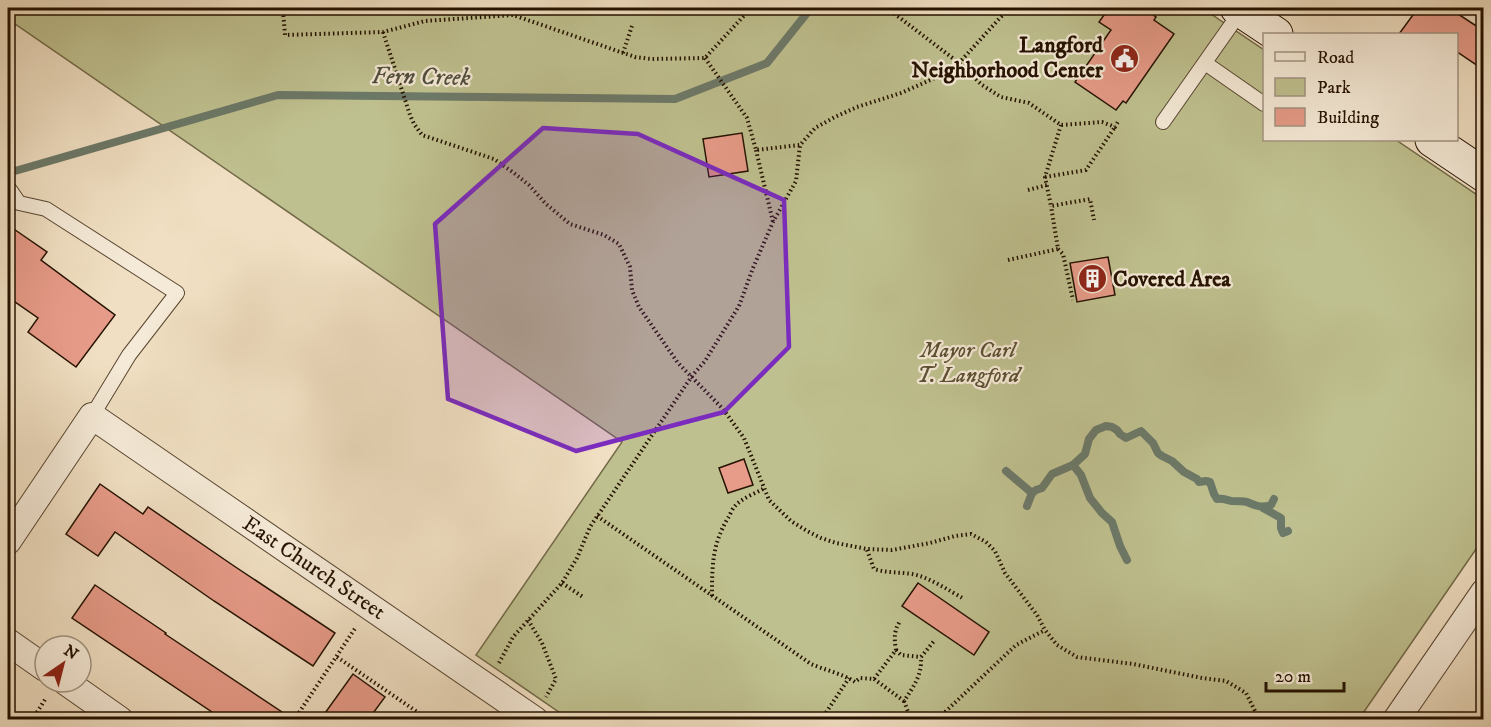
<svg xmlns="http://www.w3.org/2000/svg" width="1491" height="727" font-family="'IM FELL DW Pica',serif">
<rect width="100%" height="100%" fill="#f0dfc2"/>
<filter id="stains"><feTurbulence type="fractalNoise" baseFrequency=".00333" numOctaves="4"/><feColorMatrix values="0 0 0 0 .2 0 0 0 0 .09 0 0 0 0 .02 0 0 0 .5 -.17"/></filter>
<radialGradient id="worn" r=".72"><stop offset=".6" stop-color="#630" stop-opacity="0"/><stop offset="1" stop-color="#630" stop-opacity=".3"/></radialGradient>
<polygon fill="#bfc08f" stroke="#726948" stroke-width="1.5" points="8,8 1202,8 1264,50 1264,140 1396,140 1483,199 1483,539 1359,719 569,719 476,655 622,442 8,19"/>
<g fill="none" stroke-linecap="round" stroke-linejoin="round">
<g stroke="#6c7968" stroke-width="8">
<polyline points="8,173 278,95 675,99 767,63 811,8"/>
<polyline points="1073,465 1081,475 1090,498 1102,513 1112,522 1120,546 1127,560"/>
<path d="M1006,471l26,22 4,-3 6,-2 10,-14 21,-9 12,-11 4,-15 7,-9 10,-4 6,1 5,3 3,4 6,4 15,-7 12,12 5,10 4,3 10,5 12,11 13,7 2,3 7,-1 4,1 4,12 3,5c7,-1 9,1 15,2 5,0 10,0 15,1 9,4 14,6 24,3l3,-6"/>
<polyline points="1027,506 1032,493"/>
<polyline points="1263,508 1281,518 1281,528 1283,533 1288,531"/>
</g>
</g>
<g fill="#e79b89" stroke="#251200" stroke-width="1.5">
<polygon points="1109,8 1143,8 1156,17 1154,20 1174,34 1126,103 1123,101 1116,110 1075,82 1111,30 1099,22"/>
<polygon points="1418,8 1449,8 1484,31 1484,70 1456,51 1456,34 1399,34"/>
<polygon points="742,133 748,171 709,177 703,139"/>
<polygon points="8,225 47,252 41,260 115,315 76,367 28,332 38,318 8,297"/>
<polygon points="1108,257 1115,295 1077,302 1070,263"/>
<polygon points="744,459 753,485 728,493 719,468"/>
<polygon points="100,484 143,514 148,507 234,566 335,633 313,666 214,601 115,532 98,556 66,534"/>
<polygon points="918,583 989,632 974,655 902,606"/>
<polygon points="95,585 166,633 165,634 294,720 224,720 72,618"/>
<polygon points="353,674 385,697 368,720 320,720"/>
</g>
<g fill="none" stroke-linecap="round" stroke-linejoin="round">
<defs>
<g id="lane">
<polyline points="1205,63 1264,104"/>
<polyline points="1163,122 1241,11"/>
<polyline points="8,187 19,203 46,209 177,293 129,355 92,416"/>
</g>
<g id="street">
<polyline points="8,541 92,416 535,720"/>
<polyline points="8,642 45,668"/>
<polyline points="66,682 120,720"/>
<polyline points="1396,720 1484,592"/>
</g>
<g id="secondary">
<polyline points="1237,8 1276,34"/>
<polyline points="1432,140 1484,175"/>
</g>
</defs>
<use href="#lane" stroke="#584530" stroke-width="16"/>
<use href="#street" stroke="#584530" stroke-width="28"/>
<use href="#secondary" stroke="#251200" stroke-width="35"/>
<g stroke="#251200" stroke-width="4" stroke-dasharray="1.5 3" stroke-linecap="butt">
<polyline points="504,8 505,15"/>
<polyline points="887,8 959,63 1009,8"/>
<polyline points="283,11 285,35 383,32 425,21 513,15 635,57 651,59 705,58 751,8"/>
<polyline points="383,32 410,115 414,124 422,135 494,159 514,173 529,185 546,204 570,224 604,235 619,244 630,267 632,290 639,307 678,363 723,409 744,438 769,500 791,521 807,531 821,538 836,543 867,549 892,550 930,543 955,536 971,534 986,542 995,551 1005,573 1037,615 1045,630 1057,645 1077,657 1133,664 1202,678 1226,681 1246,693 1257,715 1263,720"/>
<polyline points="623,53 632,26"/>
<polyline points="705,58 747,118 756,150 800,145 815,128 835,117 857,107 901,93 944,74 959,63 982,85 1001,97 1029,103 1061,125 1102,122 1115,127 1119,120"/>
<polyline points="1061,125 1045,177 1051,206 1090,199 1094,220"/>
<polyline points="756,150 773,222"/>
<polyline points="1045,177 1086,170 1115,127"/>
<polyline points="1028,190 1047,185"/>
<polyline points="1058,249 1063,254 1073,300"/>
<polyline points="1008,260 1058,249 1051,206"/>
<path d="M597,516l214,148c14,6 32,10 44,18l5,-4 14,1 22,-29c-2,-12 -2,-19 4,-29"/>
<path d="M867,550l7,19c13,4 25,3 38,5 17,3 38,17 52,25"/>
<polyline points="562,583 583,597"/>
<path d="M712,596c0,-30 0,-51 16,-78 2,-3 4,-9 7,-12 7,-8 19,-12 28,-17"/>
<polyline points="528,620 542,643 556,679 546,697"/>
<polyline points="896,650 901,655 921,657"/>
<polyline points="337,657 429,720"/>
<polyline points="499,663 513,637 562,583 577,558 590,527 692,376 705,361 739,306 753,268 773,222 796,181 800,145"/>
<path d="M874,679l30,22c10,-15 18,-26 17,-44l13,-16"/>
<polyline points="904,701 911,720"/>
<polyline points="32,720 46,698"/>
<polyline points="294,720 356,627"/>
<polyline points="821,720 849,678"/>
<polyline points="929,720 944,713 1016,645 1045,630"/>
</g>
<use href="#lane" stroke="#f5ead7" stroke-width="14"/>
<use href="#street" stroke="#f5ead7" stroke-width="26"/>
<use href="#secondary" stroke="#f5ead7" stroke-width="33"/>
</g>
<path fill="#7b2cbf" fill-opacity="0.2" stroke="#7b2cbf" stroke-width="4.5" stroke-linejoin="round" d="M543,128l95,6 146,66 5,147 -65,65 -148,39 -128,-52 -13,-175z"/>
<defs>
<symbol id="civic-disc" viewBox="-11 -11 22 22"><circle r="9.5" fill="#8f2418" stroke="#f5ead7"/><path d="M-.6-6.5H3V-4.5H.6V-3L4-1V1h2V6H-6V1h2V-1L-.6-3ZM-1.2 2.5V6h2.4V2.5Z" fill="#fff"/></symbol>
<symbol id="building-disc" viewBox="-11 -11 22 22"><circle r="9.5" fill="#8f2418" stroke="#f5ead7"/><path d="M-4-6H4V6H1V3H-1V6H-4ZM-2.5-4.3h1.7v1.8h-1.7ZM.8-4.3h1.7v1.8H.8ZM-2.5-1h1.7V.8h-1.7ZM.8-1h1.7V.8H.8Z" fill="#fff"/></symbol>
</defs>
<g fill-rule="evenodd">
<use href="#civic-disc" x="1108" y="42" width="33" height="33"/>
<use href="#building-disc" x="1076" y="262" width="33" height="33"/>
</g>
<g text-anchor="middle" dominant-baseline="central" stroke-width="4.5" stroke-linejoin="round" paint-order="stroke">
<g font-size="22" font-weight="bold" fill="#251200" stroke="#f5ead7" text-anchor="end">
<text x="1103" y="45">Langford<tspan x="1103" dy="25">Neighborhood Center</tspan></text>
<text x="1113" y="279" text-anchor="start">Covered Area</text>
</g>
<g font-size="22" font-style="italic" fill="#5b4f32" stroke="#f5ead7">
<text x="968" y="350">Mayor Carl<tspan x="968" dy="25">T. Langford</tspan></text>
</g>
<g font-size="22" fill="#251200" stroke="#f5ead7">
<text transform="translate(314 568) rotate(34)">East Church Street</text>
</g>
<g font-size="24" font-style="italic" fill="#4e4e3d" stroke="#f5ead7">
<text transform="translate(421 77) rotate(1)">Fern Creek</text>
</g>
</g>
<rect width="1491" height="727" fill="none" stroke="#f0dfc2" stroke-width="30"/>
<rect x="9" y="9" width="1473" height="709" fill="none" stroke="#251200" stroke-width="3"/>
<rect x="15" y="15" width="1461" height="697" fill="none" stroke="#251200" stroke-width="1.5"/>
<rect x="1263" y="33" width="195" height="108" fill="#f5ead7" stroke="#a29481" stroke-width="1.5"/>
<rect x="1275" y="52" width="30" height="9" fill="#f5ead7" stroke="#a29481" stroke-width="1.5"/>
<text x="1317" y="63" font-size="18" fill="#251200">Road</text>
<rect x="1275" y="78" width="30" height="18" fill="#bfc08f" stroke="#a29481" stroke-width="1.5"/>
<text x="1317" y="93" font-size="18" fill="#251200">Park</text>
<rect x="1275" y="108" width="30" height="18" fill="#e79b89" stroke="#a29481" stroke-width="1.5"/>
<text x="1317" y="123" font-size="18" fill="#251200">Building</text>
<g transform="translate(63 664) rotate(35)"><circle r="28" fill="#f5ead7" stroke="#a29481" stroke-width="1.5"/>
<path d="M0-4.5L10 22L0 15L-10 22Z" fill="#8f2418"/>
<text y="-9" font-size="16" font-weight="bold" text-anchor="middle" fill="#251200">N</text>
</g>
<path d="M1266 682v9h78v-9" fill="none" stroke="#251200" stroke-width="3"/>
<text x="1275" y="682" font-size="18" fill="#251200" stroke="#f5ead7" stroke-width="4.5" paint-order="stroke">20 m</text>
<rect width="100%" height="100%" filter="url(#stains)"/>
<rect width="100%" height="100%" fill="url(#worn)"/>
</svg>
